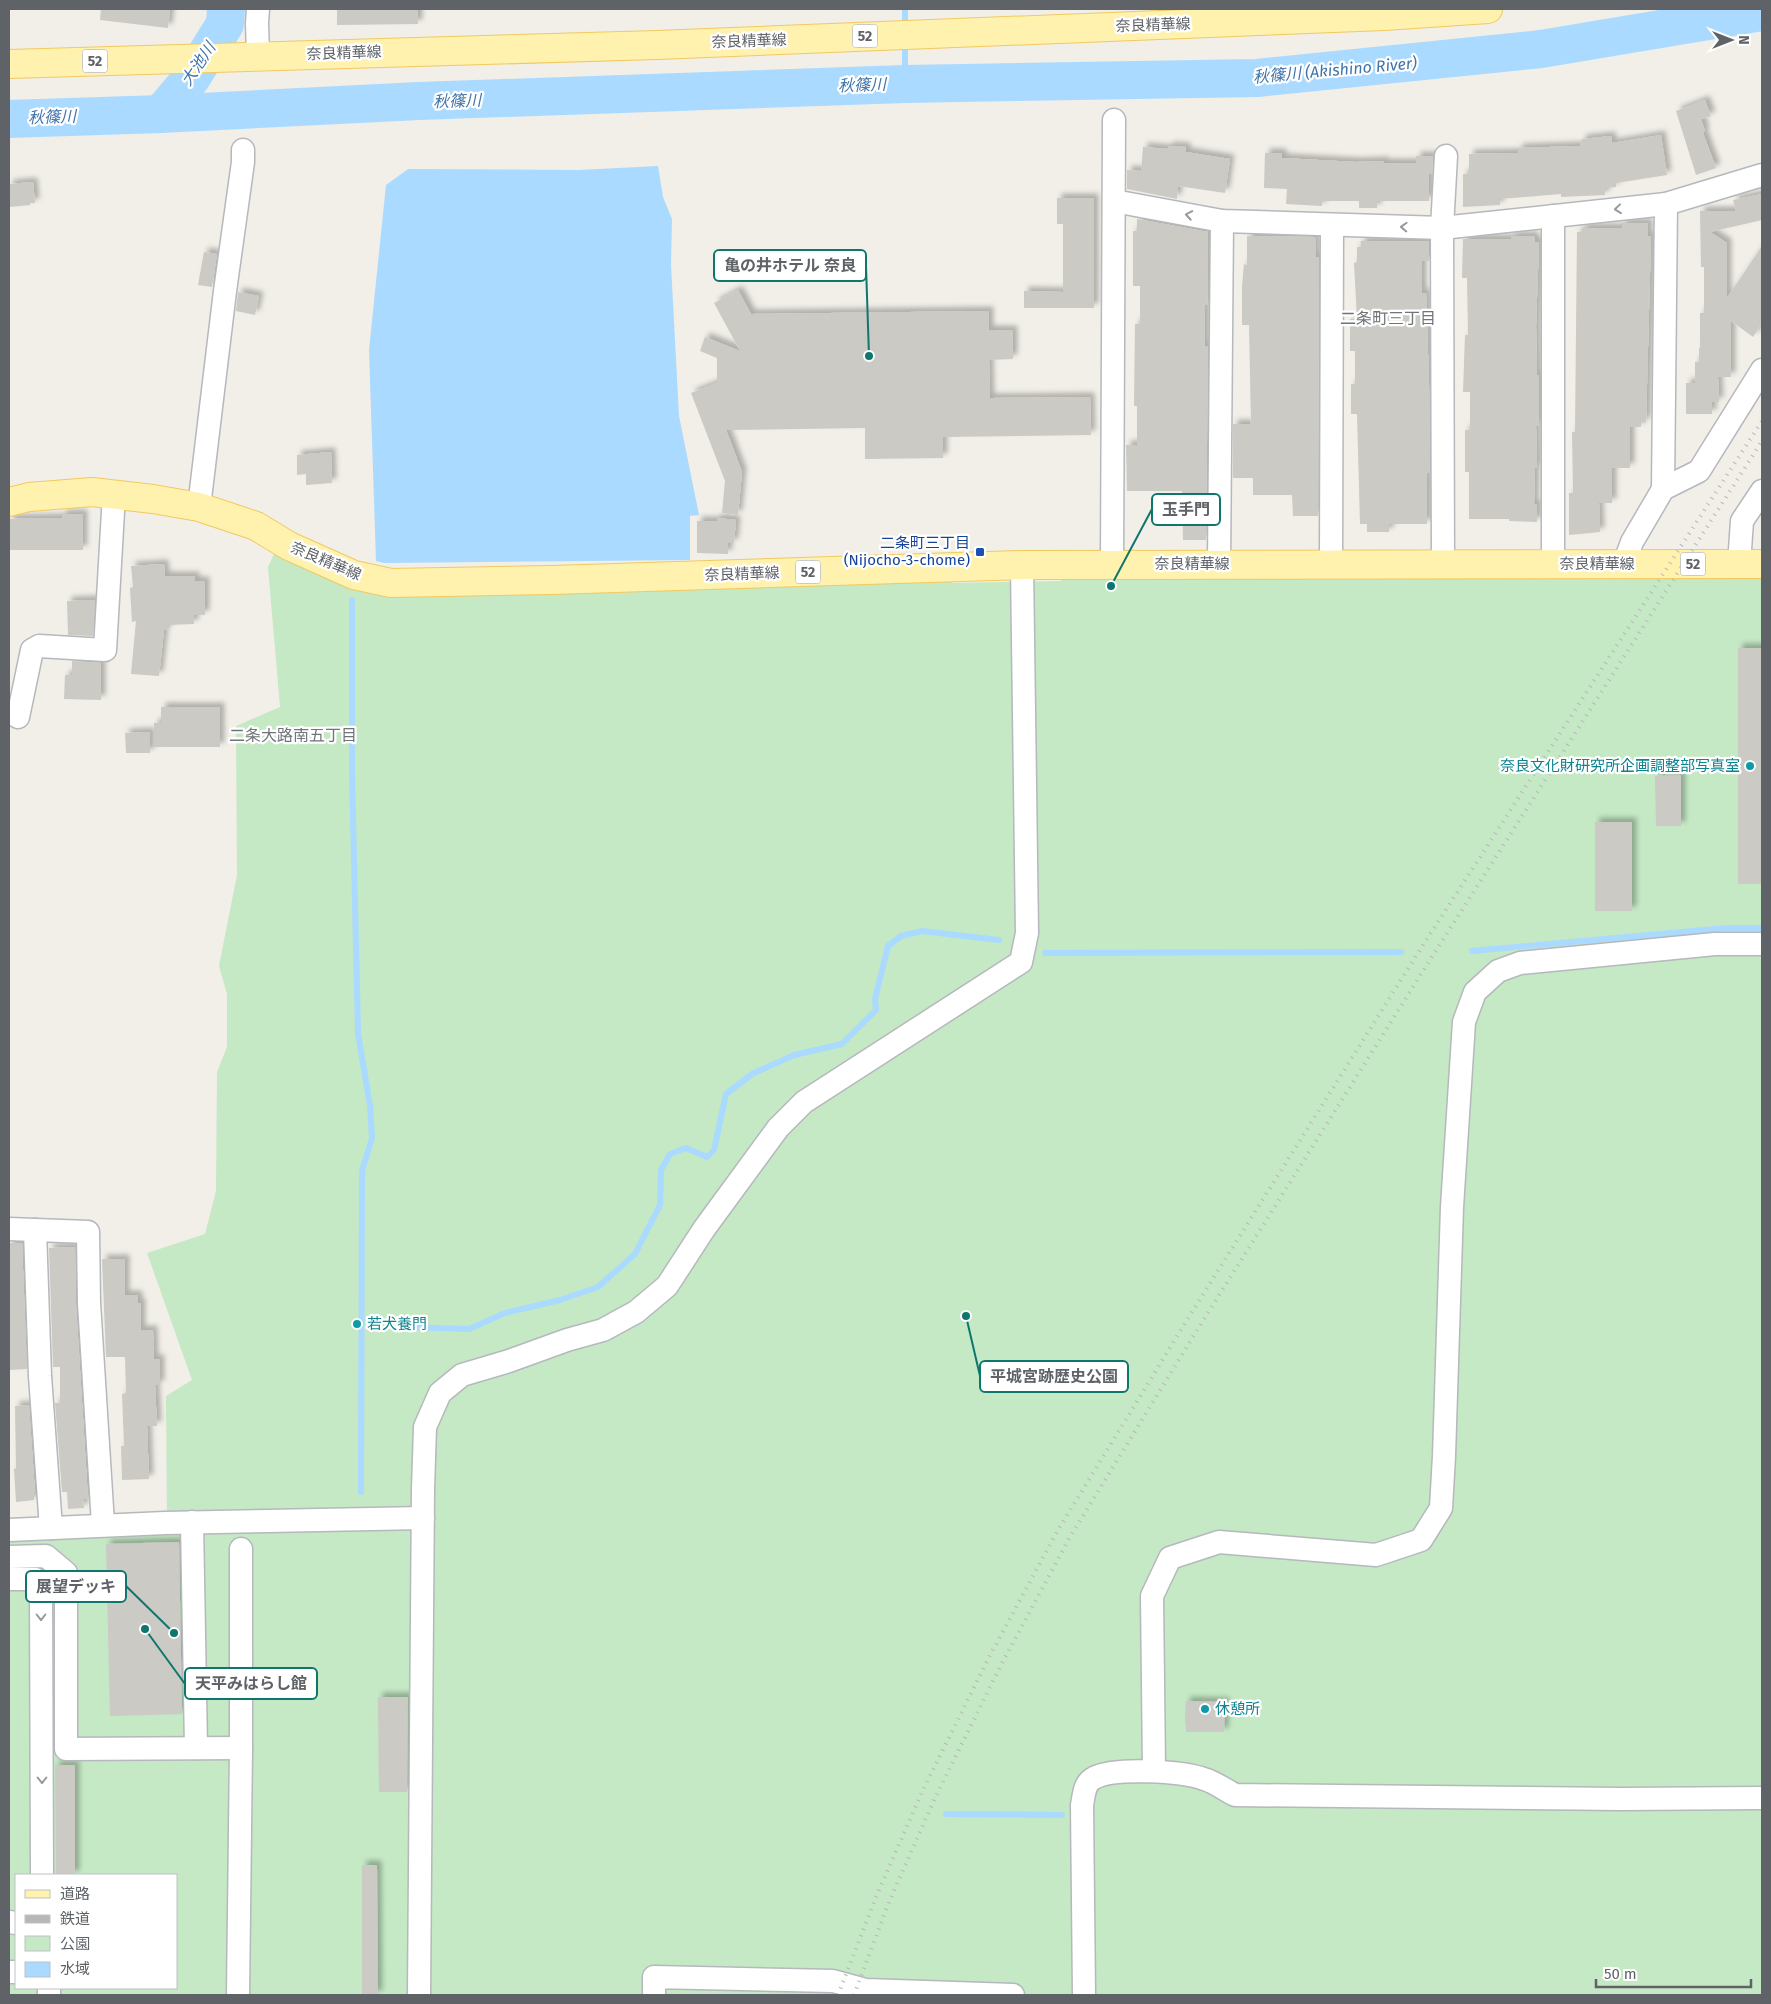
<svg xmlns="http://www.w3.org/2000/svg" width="1771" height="2004" font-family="'Fira Sans','Noto Sans JP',sans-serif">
<defs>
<filter id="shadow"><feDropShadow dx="4.5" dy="-4.5" stdDeviation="2.5" flood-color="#0004"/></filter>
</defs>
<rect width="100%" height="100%" fill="#f1efe8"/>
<path fill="#c5e8c5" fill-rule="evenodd" d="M275,552l90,33 586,-8 1,6 109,-2 1,-7h700v1421h-1753v-461l158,-3 -1,-135 26,-16 -45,-127 58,-19 11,-43 1,-119 10,-25v-53l-8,-28 18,-91 -1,-149 44,-19 -12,-140zM16,1875h160v113h-160z"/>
<polygon fill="#aadaff" points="658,166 663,197 672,219 671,265 679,416 699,515 690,516 690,560 384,563 376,561 369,350 386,185 408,169 578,170"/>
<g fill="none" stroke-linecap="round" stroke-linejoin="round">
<g stroke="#aadaff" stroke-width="6">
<polyline points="905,9 905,30"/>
<polyline points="905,42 905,84"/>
<polyline points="352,600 352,774 358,1033 370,1106 372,1138 362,1171 361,1492"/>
<polyline points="1472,951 1726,928 1762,928"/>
<polyline points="1045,953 1401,952"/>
<polyline points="406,1327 469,1329 505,1313 560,1300 598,1287 635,1254 660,1205 661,1170 670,1154 686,1148 707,1157 714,1150 726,1094 752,1074 794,1055 842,1044 876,1010 875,999 888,946 901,936 922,931 999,940"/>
<polyline points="946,1814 1062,1815"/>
</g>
<g stroke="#aadaff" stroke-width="38">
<polyline points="161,114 192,77 225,24 226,9"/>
<polyline points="9,119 161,114 419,101 905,84 1257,78 1541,49 1762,12"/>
</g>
</g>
<g fill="#cccac5" filter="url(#shadow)">
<polygon points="101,9 170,9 168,28 100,20"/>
<polygon points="337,9 418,9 418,24 337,25"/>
<polygon points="1705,100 1711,116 1701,119 1705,131 1703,133 1716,168 1696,175 1676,111"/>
<polygon points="1661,135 1667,175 1616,183 1616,187 1605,188 1605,195 1561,197 1561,194 1500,199 1500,205 1463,207 1463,174 1469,174 1469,154 1518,153 1518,148 1580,146 1582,139 1611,136 1612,143"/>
<polygon points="1169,146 1186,147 1186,152 1230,159 1225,193 1178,186 1177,199 1127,189 1127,170 1141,171 1143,147 1168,149"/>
<polygon points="1265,153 1282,153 1282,158 1356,162 1384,161 1384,163 1416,163 1416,156 1433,156 1432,174 1429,174 1429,201 1377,201 1377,208 1359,208 1359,201 1326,201 1322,202 1322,206 1286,204 1287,189 1264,188"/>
<polygon points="33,182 35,203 30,203 30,205 9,207 9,184"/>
<polygon points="1762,194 1762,220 1710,232 1727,243 1727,298 1762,246 1762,323 1753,337 1731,321 1731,377 1718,377 1719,402 1712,402 1712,414 1686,414 1686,383 1695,383 1695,362 1699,362 1699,348 1700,348 1700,313 1704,313 1704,267 1701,267 1700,211 1736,211 1733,200"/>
<polygon points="1057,198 1094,198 1094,308 1024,308 1024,291 1063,292 1063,224 1057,224"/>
<polygon points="1137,219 1208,232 1208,283 1207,305 1205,305 1205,346 1208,346 1206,540 1183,540 1182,491 1127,491 1126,445 1137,445 1137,406 1134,406 1135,324 1140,324 1140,286 1133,286 1133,231 1137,231"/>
<polygon points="1622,223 1648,223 1648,236 1651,237 1646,422 1641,422 1641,427 1630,427 1630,468 1612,468 1612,503 1599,503 1600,532 1569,535 1569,493 1573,493 1572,432 1575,432 1577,232 1582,232 1582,228 1622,228"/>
<polygon points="1247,236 1315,237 1316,257 1319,257 1318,516 1293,516 1292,495 1253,495 1253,478 1233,478 1233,424 1251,424 1249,325 1242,325 1242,286 1244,264 1247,265"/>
<polygon points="1511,236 1534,236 1535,242 1539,242 1536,326 1537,375 1539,375 1539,426 1536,426 1537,468 1535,468 1534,504 1537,504 1537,522 1509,521 1509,519 1469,519 1469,472 1465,472 1465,430 1470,430 1470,392 1463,392 1465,335 1468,335 1467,278 1462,278 1463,239 1511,239"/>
<polygon points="1361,241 1429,241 1429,261 1422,261 1422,293 1426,293 1429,384 1430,473 1427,473 1427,524 1389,524 1389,532 1367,532 1367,524 1360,524 1357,414 1351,414 1351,384 1355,384 1355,351 1350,351 1350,319 1357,319 1354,263 1357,262 1357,247 1361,247"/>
<polygon points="204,252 217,254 212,287 198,285"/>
<polygon points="738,290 751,314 989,311 989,330 1013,330 1013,359 989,360 990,398 1090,397 1091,435 943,437 943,458 865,459 865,428 726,430 742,472 738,515 722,513 725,481 691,393 717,383 717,358 700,351 705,337 740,351 714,303"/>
<polygon points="238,292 259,296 255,315 236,311"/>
<polygon points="331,452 332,483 306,485 306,474 297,475 297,455"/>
<polygon points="62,514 83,514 83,550 9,550 9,519 62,518"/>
<polygon points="717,518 736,520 734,543 728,543 728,554 697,553 697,521 717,521"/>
<polygon points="164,564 165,576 195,576 195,581 205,581 205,615 194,615 194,624 168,625 168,629 164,630 159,676 131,674 136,621 132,622 130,588 133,587 131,566"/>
<polygon points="95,600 93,636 68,635 67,601"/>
<rect x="1738" y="648" width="24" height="236"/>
<polygon points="72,661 101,663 101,700 64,699 65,675 72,675"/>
<polygon points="161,707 220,707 220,747 154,747 154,723 161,723"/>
<polygon points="150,732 150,753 126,753 125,733"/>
<polygon points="1681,775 1681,826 1656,826 1655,776"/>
<rect x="1595" y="822" width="37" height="89"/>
<polygon points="9,1243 22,1243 27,1369 9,1370"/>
<polygon points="75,1247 76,1304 88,1499 83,1499 84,1508 68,1509 67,1492 62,1492 55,1403 60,1403 60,1367 53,1367 49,1248"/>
<polygon points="102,1259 125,1259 125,1295 138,1295 138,1303 141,1303 141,1330 153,1330 154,1359 160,1359 160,1385 155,1385 157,1426 147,1426 149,1479 122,1480 121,1446 124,1446 122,1394 126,1393 125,1357 106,1357"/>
<polygon points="29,1405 35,1493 34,1493 34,1500 16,1502 14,1469 16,1468 15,1406"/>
<polygon points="179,1542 182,1714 110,1716 106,1544"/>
<polygon points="378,1697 408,1697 407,1792 379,1792"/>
<polygon points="1186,1701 1225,1702 1224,1732 1186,1732 1185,1717"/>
<polygon points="55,1765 75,1765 75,1875 56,1875"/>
<polygon points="362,1865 377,1865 378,1995 362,1995"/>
</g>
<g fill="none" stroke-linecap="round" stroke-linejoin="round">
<defs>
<g id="minor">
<polyline points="258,55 257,23 258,9"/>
<polyline points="1114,201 1222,221 1442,228 1666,204 1762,175"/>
<polyline points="1663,489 1666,204"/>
<polyline points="199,507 225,291 243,162 243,150"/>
<polyline points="1331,563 1332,225"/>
<polyline points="1112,564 1114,120"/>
<polyline points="1219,564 1222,221"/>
<polyline points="1443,564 1442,228 1446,156"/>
<polyline points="1553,564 1553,216"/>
<polyline points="1624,564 1632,542 1663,489 1699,471 1762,370"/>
<polyline points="1739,564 1742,521 1762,491"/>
<polyline points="18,717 32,650 39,646 105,650 114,494"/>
<polyline points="9,1229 88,1232 89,1303 103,1524"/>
<polyline points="35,1230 40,1376 51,1528"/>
<polyline points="192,1522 196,1748"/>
<polyline points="9,1530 165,1523 423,1518"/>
<polyline points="9,1557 46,1556 66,1573 66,1749 241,1748"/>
<polyline points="9,1579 35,1579 41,1590 42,1875"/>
<polyline points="1154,1770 1152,1596 1170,1558 1219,1542 1376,1555 1421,1540 1441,1508 1444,1456 1452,1207 1464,1022 1475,992 1498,971 1520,963 1715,944 1762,944"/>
<polyline points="9,1922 16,1923"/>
<polyline points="9,1972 16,1972"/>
<polyline points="49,1988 49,1995"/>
<polyline points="238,1995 241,1748 241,1549"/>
<polyline points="419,1995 423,1489 425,1427 440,1393 462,1375 509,1361 567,1340 603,1330 636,1312 667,1286 704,1229 778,1128 804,1102 1021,962 1027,933 1022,565"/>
<polyline points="654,1995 654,1977 833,1981 866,1990 1013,1995"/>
<path d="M1084,1995l-2,-190c2,-10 2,-22 12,-27 20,-11 88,-7 110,1 11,3 21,11 31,16l387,4 140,-1"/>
</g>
<g id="major">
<polyline points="9,64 657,45 1384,16 1488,9"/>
<polyline points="9,502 29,497 92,492 153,499 199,507 256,526 289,546 354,575 391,583 552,580 1022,565 1762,564"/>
</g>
</defs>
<use href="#minor" stroke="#b5b8bc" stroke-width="25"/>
<use href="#major" stroke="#f2c960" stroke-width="30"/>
<use href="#minor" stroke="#fff" stroke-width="22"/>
<use href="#major" stroke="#fff2af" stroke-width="28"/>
<g stroke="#b6b7b8" stroke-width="4" stroke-dasharray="1 6" stroke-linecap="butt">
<polyline points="838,1995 876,1897 922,1792 988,1659 1058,1530 1187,1320 1416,956 1762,421"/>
<polyline points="854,1995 889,1902 935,1798 1001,1665 1070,1537 1199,1327 1428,963 1762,441"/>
</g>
</g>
<defs><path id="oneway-chevron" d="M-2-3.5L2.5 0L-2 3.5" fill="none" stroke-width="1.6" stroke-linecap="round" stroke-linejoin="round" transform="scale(1.25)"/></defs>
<g stroke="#979a9d">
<use href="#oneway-chevron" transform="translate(1618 209) rotate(174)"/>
<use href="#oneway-chevron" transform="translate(1189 215) rotate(-170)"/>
<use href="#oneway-chevron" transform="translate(1404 227) rotate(-178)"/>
<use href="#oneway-chevron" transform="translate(41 1617) rotate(90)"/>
<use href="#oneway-chevron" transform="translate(42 1780) rotate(90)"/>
</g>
<rect fill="#1a4fb4" stroke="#fff" stroke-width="2" x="975" y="547" width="10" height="10" rx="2.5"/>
<g fill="#0f9aa8" stroke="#fff" stroke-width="2">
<circle cx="1750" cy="766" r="5"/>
<circle cx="357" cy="1324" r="5"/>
<circle cx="1205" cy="1709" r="5"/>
</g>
<g text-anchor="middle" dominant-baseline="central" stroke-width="4.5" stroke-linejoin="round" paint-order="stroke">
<g fill="#fff" stroke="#8f9295" stroke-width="1">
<rect x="852.5" y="24.5" width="25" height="23" rx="4"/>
<rect x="82.5" y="49.5" width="25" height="23" rx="4"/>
<rect x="1680.5" y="552.5" width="25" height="23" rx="4"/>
<rect x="795.5" y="560.5" width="25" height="23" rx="4"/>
</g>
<g font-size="14" font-weight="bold" fill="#5f6368">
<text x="865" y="36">52</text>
<text x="95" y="61">52</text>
<text x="1693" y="564">52</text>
<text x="808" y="572">52</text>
</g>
<g font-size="15" fill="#5f6368" stroke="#fff">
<text transform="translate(1153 25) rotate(-2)">奈良精華線</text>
<text transform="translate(749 41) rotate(-2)">奈良精華線</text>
<text transform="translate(344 53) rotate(-2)">奈良精華線</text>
<text transform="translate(326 561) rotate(23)">奈良精華線</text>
<text x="1192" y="564">奈良精華線</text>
<text x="1597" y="564">奈良精華線</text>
<text transform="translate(742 574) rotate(-2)">奈良精華線</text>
</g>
<g font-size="15" fill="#164399" stroke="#fff" text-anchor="end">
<text x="970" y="543">二条町三丁目<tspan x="970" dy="17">(Nijocho-3-chome)</tspan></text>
</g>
<g font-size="15" fill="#0d838f" stroke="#fff" text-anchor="start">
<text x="1740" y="766" text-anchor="end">奈良文化財研究所企画調整部写真室</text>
<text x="367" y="1324">若犬養門</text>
<text x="1215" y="1709">休憩所</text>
</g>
<g font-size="16" font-style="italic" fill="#4174aa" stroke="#fff">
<text transform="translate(198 64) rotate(-56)">大池川</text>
<text transform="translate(1335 70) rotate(-5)">秋篠川 (Akishino River)</text>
<text transform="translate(862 85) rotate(-2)">秋篠川</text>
<text transform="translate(457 101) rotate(-2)">秋篠川</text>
<text transform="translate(52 117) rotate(-2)">秋篠川</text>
</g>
<g font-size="16" fill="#70757a" stroke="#fff">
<text x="1388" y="318">二条町三丁目</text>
<text x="293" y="735">二条大路南五丁目</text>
</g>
</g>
<path fill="none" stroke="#0f766e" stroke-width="2" d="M869 356L866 266M1111 586L1152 509M966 1316L980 1376M174 1633L126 1586M145 1629L185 1684"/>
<g fill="#0f766e" stroke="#fff" stroke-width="2">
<circle cx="869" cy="356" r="5"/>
<circle cx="1111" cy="586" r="5"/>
<circle cx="966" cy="1316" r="5"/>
<circle cx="174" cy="1633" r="5"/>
<circle cx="145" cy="1629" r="5"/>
</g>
<g fill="#fff" stroke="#0f766e" stroke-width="2">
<rect x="714" y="250" width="152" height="31" rx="5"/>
<rect x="1152" y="494" width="68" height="31" rx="5"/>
<rect x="980" y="1361" width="148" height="31" rx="5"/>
<rect x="26" y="1571" width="100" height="31" rx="5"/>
<rect x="185" y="1668" width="132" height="31" rx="5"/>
</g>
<g font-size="16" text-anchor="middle" font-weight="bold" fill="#5f6368">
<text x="790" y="271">亀の井ホテル 奈良</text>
<text x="1186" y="515">玉手門</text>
<text x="1054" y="1382">平城宮跡歴史公園</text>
<text x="76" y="1592">展望デッキ</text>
<text x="251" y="1689">天平みはらし館</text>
</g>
<rect width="1771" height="2004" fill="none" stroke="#5f6368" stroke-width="20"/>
<rect x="15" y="1874" width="162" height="115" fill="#ffffff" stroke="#bfc1c3"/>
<rect x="25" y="1890" width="25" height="8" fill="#fff2af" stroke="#bfc1c3"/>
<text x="60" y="1899" font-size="15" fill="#5f6368">道路</text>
<rect x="25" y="1915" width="25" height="8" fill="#b6b7b8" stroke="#bfc1c3"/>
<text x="60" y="1924" font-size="15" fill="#5f6368">鉄道</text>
<rect x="25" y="1936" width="25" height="15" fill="#c5e8c5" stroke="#bfc1c3"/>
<text x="60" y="1949" font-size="15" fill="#5f6368">公園</text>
<rect x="25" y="1962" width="25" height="15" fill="#aadaff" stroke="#bfc1c3"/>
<text x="60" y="1974" font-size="15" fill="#5f6368">水域</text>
<g transform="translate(1731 40) rotate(90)" stroke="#ffffff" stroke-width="4" paint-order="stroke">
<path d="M0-4L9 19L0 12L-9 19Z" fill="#5f6368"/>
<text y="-8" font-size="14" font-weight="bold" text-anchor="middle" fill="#5f6368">N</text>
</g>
<path d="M1596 1979v8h155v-8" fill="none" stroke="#5f6368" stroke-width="2.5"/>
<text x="1604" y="1979" font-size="15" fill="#5f6368" stroke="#ffffff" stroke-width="4" paint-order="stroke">50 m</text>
</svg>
